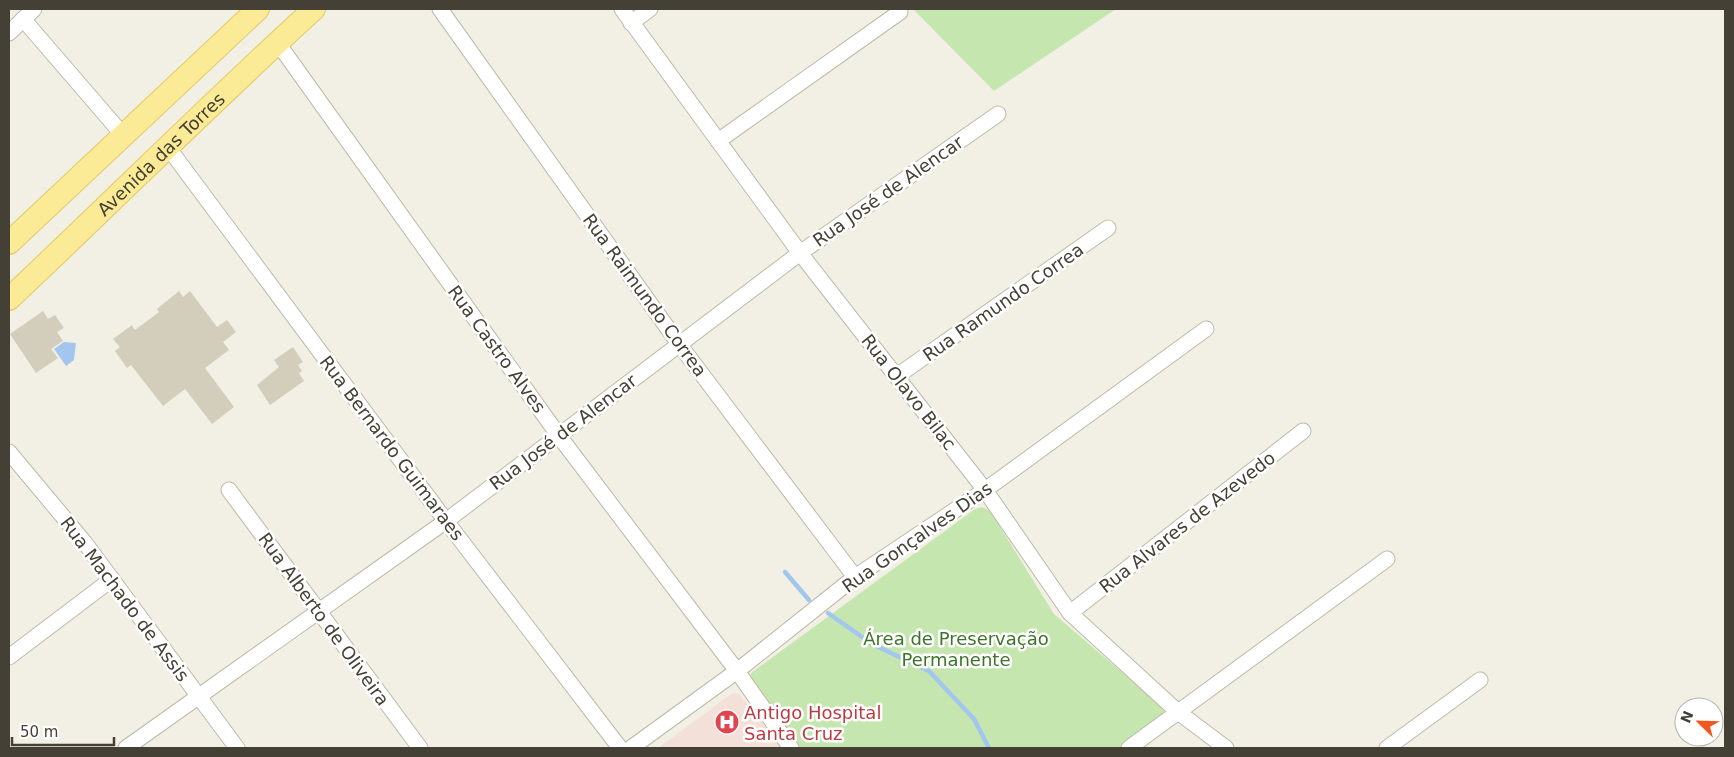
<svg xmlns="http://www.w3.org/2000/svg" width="1734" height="757" font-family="'DejaVu Sans',sans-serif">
<rect width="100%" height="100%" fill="#f2f0e5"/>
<polygon fill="#f3e0d9" points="737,693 741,696 782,748 658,748 731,694"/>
<g fill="#c6e6af">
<polygon points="913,9 1116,9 994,91"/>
<polygon points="982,507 990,511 1054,614 1160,705 1164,711 1163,717 1120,748 800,748 750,680 751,673 975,509"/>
</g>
<polygon fill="#a3c6ee" points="64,342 76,343 74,360 66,366 54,349"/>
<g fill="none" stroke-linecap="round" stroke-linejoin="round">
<g stroke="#a3c6ee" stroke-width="4.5">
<polyline points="785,572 809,600"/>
<polyline points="828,613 872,644 929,671 974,719 989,748"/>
</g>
</g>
<g fill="#d3cdbb">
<polygon points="179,291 183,297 190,291 217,327 227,320 236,332 223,342 229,350 205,368 234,407 212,424 185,389 163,406 131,365 127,368 115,351 120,347 113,339 132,325 135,330 159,312 157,309"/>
<polygon points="43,311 48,319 55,315 64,328 57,332 63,341 51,349 58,358 36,373 10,334"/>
<polygon points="293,347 303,362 298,365 302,371 299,373 304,381 270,405 257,385 279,367 274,360"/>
</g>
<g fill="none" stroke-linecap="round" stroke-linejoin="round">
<defs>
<g id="street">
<polyline points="440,9 679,344 855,577"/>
<polyline points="622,9 800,253 985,490 1070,613 1178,712 1226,748"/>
<polyline points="23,19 123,135"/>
<polyline points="631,23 650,9"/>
<polyline points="9,33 34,9"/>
<polyline points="277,42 559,436 737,671 791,748"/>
<polyline points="718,141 900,12"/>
<polyline points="167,146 446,521 620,748"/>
<polyline points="897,376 1108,228"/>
<polyline points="9,452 85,543 237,748"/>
<polyline points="229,490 420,748"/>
<polyline points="1070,613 1303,431"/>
<polyline points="9,657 112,579"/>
<polyline points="126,748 446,521 800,253 998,114"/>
<polyline points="631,748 737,671 855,577 985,490 1206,329"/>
<polyline points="1129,748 1387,559"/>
<polyline points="1387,748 1480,680"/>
</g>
<g id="primary">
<polyline points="9,243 258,9"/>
<path id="s1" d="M9,299c102,-96 201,-195 305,-290"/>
</g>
</defs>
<use href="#street" stroke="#bdb9a8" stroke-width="17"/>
<use href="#primary" stroke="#e0ca66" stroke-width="24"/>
<use href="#street" stroke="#fff" stroke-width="15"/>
<use href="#primary" stroke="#fbeb96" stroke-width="22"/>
</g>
<defs>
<symbol id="hospital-disc" viewBox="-11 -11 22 22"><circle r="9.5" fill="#e0444e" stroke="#fff"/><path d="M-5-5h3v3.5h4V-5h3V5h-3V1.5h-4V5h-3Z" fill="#fff"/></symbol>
</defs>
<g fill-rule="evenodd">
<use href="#hospital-disc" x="713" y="708" width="28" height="28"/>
</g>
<g text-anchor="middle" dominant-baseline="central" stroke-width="5" stroke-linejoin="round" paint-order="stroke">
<g font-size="18" fill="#444035" stroke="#fff">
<text stroke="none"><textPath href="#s1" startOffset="210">Avenida das Torres</textPath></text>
<text transform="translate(888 191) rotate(-35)">Rua José de Alencar</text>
<text transform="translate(645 295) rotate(54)">Rua Raimundo Correa</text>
<text transform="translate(1003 302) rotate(-35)">Rua Ramundo Correa</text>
<text transform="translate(497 349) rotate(54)">Rua Castro Alves</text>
<text transform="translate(909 392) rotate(52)">Rua Olavo Bilac</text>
<text transform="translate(563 432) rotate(-37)">Rua José de Alencar</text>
<text transform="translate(392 448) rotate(53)">Rua Bernardo Guimaraes</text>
<text transform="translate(1187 522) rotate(-38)">Rua Alvares de Azevedo</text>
<text transform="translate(917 537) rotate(-35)">Rua Gonçalves Dias</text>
<text transform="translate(125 599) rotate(53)">Rua Machado de Assis</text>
<text transform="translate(324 619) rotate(54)">Rua Alberto de Oliveira</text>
</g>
<g font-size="18" fill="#3d742a" stroke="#fff">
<text x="956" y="638">Área de Preservação<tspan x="956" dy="21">Permanente</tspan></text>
</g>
<g font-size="18" fill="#be3a42" stroke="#fff" text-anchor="start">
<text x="744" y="712">Antigo Hospital<tspan x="744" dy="21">Santa Cruz</tspan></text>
</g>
</g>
<rect width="1734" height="757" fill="none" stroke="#444035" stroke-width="20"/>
<g transform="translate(1699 722) rotate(293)"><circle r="24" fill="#ffffff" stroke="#b4b3ae"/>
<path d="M0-4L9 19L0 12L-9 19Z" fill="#f3571b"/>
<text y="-8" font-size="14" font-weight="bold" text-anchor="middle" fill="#444035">N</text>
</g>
<path d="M12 737v8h102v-8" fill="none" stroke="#444035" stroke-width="2.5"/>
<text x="20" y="737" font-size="15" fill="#444035" stroke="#ffffff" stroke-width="4" paint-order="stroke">50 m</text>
</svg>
